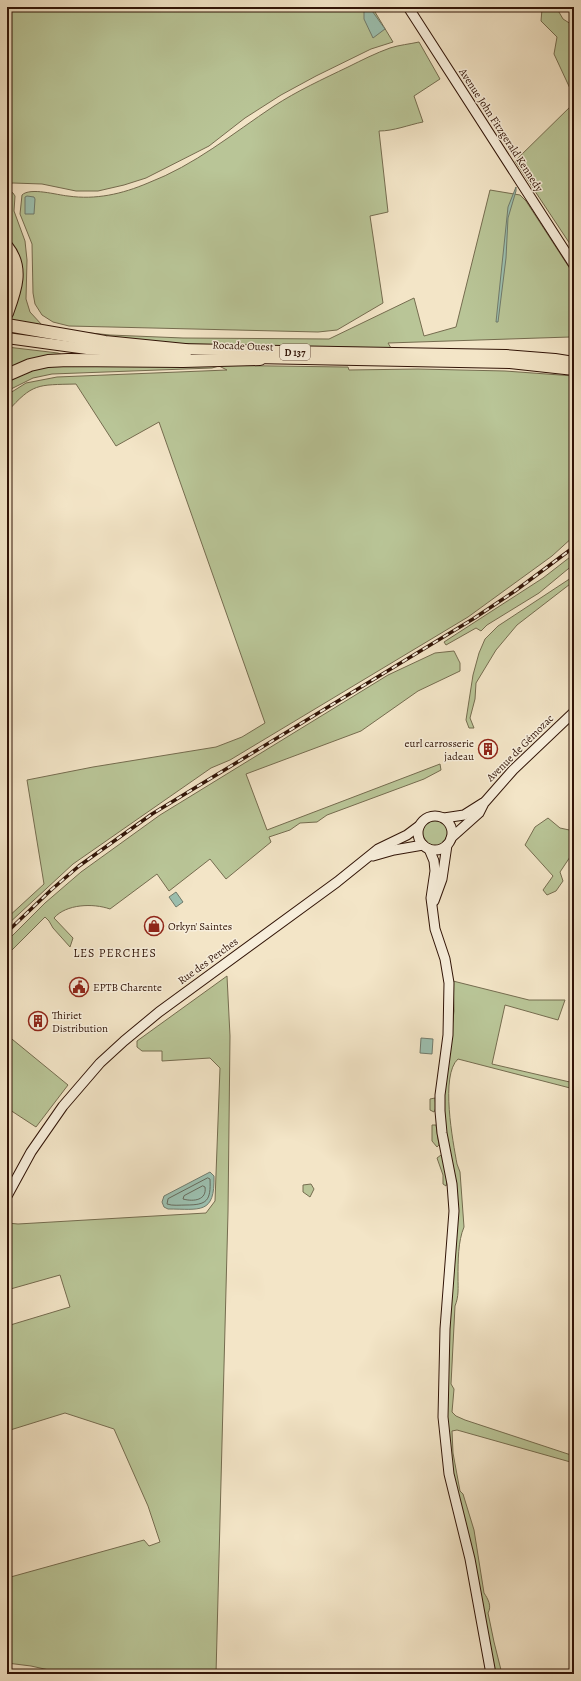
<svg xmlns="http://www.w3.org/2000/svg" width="581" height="1681" font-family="Alegreya,serif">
<rect width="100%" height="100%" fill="#f3e5c7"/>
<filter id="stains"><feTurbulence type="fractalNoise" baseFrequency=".005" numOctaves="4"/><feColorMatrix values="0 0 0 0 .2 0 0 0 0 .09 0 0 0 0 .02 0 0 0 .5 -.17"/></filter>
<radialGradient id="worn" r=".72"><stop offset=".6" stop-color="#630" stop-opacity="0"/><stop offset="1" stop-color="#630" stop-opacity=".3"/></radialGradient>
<g fill="#b9c597" stroke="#756c4f">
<polygon points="7,7 372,7 393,42 371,49 316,76 281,95 245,118 209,146 146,178 124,185 98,191 76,191 42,184 13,183 7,184"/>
<polygon points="546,7 556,7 563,19 574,26 574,97 554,54 557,37 541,21 542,9"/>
<path d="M419,42l21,37 -26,17 9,26c-15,3 -29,9 -44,9l9,81 -18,4 13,87 -46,27 -19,2 -249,-6 -16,-4 -11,-7 -7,-11 -2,-11 -1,-49 -12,-30 2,-19c8,-8 35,0 46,1 28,4 54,-2 80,-13 47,-18 84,-49 126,-77 23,-15 49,-27 74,-39 14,-7 28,-14 42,-19 9,-3 20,-4 29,-6z"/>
<polygon points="574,103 574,250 515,161"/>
<polygon points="490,190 520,195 526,201 574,275 574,346 570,337 388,343 391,348 182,344 106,339 51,329 110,335 183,338 329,339 414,298 424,336 456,327"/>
<polygon points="10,191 13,193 15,196 14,211 25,241 27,260 26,299 30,312 42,325 7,320 13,308 16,251 7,239 7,192"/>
<polygon points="7,347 58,353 65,356 7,371"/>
<path d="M62,363l282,4h4l1,3 69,-1 87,2 69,5v160l-22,20 -84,61 -238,143 -19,8 -138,96 -66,61v-7l37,-34 -17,-104 66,-13 123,-20 26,-10 23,-14 -106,-301 -43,24 -40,-62c-39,1 -43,-1 -69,28v-17l19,-12 31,-6 170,-7 -8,-4 -7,2 -160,6 -19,4 -26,13v-13l26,-10z"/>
<polygon points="574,554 574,564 539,593 487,625 481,631 476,628 446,645 444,642 543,578"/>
<polygon points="574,576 574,581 517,625 496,650 476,683 475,699 470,718 474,728 469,728 466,720 473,675 479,653 485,639 498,626"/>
<path d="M454,651l6,12v8l-42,20 -57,40 -115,43 21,56 173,-66 1,6 -17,9 -97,36 -10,7 -17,1 -10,7 -21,7 2,5 -45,37 -16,-20 -41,32 -12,-17 -47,35c-17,-6 -44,-5 -56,9l19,20 -3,9 -17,-19 -4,-7 -4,-4 -38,38v-14l38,-38 36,-31 79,-57 228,-140 47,-22z"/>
<polygon points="548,818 560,828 574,831 574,851 560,872 563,881 556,891 547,895 543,890 553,876 525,845 535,827"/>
<circle cx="434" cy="833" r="14"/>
<polygon points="227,976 230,1036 228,1212 216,1674 67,1674 31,1666 7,1663 7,1578 144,1540 149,1546 160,1542 148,1506 114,1429 65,1413 7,1431 7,1326 70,1307 60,1275 7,1290 7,1223 18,1224 206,1213 215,1201 220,1068 210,1058 162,1061 162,1051 142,1051 137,1047 137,1041"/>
<path d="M453,981l76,19h36l-7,20 -53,-15 -13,59 82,19v6l-116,-30c-18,16 -5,83 -1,105l3,8 4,55c-6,14 -6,34 -6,51 0,10 1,18 -3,28l-4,78 3,5 -2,23 4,4 9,4 109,36v7l-117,-33 -5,1 1,22 7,38 3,3 11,36 10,63c4,6 8,13 4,20l6,29 8,32h-7l-45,-212 -3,-23 -1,-59 8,-128 -11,-149 11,-92z"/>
<polygon points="7,1035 68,1085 36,1127 7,1108"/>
<polygon points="435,1098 436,1108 434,1112 430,1110 430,1099"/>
<polygon points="432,1125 436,1125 439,1145 437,1147 432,1141"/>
<path d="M441,1155c5,9 8,22 5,31l-3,-2v-9l-6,-17z"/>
<polygon points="311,1184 314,1189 310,1197 303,1192 303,1185"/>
</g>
<g fill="#9cc0b0" stroke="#717b6c">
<polygon points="368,7 370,8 385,29 373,38 364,19 364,10"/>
<polygon points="516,187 516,191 508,218 506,258 498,322 496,322 508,207"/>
<polygon points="27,196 34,197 35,199 34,214 25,214 25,197"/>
<polygon points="176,892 183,902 176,907 169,897"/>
<polygon points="421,1038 433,1039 432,1054 420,1053"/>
<path d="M210,1172l4,4c1,39 -14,33 -46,33l-4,-2 -2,-5 2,-6z"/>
</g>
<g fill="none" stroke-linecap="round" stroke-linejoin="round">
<g stroke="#666a5c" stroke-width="1">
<path d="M208,1178l2,1c1,22 -3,26 -24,26 -6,0 -14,1 -19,-1l1,-5z"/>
<path d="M203,1186l2,1c2,13 -11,15 -22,12l1,-3z"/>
</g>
<defs>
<g id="secondary">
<polyline points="408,7 574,265"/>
<circle cx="435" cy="833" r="17"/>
<polyline points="444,818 464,815 483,803"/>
<polyline points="451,838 479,813 484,803 513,770 574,712"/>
<polyline points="429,849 434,861 435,871 431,898 435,929 445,959 449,983 448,1035 440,1095 440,1111 442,1133 452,1184 454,1211 445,1329 443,1417 449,1474 470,1559 491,1674"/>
<polyline points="373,856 394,850 423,845"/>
<polyline points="434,901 442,879 447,845"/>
<polyline points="7,1196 31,1152 63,1106 100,1063 124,1041 159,1012 337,882 378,849 407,835 419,826"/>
</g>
<g id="primary">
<polyline points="7,338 87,349 186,356"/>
<polyline points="178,349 506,355 555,359 574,362"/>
<polyline points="252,358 510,363 574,370"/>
</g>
<g id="highway">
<path d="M7,247c17,21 8,44 0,66"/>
<polyline points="7,325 105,342 185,350"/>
<polyline points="7,375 30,365 48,361 68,360 183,361 260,359"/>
</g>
</defs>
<use href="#secondary" stroke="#311407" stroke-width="11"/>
<use href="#primary" stroke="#311407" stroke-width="12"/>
<use href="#highway" stroke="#311407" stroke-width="14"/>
<use href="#secondary" stroke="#f7eedb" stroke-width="9"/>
<use href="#primary" stroke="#f3e5c7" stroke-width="10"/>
<use href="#highway" stroke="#f3e5c7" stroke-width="12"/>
<defs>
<polyline id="rail" points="7,932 51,890 79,866 152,814 473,619 515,591 574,547"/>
</defs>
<use href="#rail" stroke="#311407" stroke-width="3.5"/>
<use href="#rail" stroke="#f7eedb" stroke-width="2" stroke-dasharray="6" stroke-linecap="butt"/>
</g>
<defs>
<symbol id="building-ring" viewBox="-11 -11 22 22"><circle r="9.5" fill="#f7eedb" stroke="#8f2418" stroke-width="1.5"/><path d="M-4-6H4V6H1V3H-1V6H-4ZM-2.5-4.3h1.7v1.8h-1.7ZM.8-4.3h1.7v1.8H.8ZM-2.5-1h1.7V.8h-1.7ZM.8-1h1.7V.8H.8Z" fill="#8f2418"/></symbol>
<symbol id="shop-ring" viewBox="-11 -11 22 22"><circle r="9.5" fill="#f7eedb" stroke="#8f2418" stroke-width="1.5"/><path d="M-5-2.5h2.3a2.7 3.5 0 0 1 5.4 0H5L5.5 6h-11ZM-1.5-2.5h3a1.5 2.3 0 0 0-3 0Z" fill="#8f2418"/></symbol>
<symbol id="civic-ring" viewBox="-11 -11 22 22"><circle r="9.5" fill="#f7eedb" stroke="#8f2418" stroke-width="1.5"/><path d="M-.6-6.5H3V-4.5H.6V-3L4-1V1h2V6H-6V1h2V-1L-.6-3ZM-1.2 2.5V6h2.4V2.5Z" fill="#8f2418"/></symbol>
</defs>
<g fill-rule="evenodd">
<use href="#building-ring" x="477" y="738" width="22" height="22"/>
<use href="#shop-ring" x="143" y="915" width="22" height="22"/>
<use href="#civic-ring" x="68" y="976" width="22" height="22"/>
<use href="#building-ring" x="27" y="1010" width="22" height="22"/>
</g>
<g text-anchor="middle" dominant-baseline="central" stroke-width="3" stroke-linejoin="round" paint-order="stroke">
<rect fill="#f7eedb" stroke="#6c5547" stroke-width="1" x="280" y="344" width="30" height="16" rx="3"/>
<g font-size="10" font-weight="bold" fill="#311407">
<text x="295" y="352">D 137</text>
</g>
<g font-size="11" fill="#311407" stroke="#f7eedb">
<text transform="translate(501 130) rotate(57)">Avenue John Fitzgerald Kennedy</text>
<text transform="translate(243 346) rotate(2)">Rocade Ouest</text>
<text transform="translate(520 748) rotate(-45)">Avenue de Gémozac</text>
<text transform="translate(208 961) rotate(-36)">Rue des Perches</text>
</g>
<g font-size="11" fill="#311407" stroke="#f7eedb" text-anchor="start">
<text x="474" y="743" text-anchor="end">eurl carrosserie<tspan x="474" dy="13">jadeau</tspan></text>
<text x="168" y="926">Orkyn' Saintes</text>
<text x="93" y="987">EPTB Charente</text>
<text x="52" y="1015">Thiriet<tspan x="52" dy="13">Distribution</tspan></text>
</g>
<g font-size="12" letter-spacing="1" fill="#311407" stroke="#f7eedb">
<text x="115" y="953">LES PERCHES</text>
</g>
</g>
<rect width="581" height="1681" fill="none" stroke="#f3e5c7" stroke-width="24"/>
<rect x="8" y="8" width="565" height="1665" fill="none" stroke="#311407" stroke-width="2"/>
<rect x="12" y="12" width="557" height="1657" fill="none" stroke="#311407"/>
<rect width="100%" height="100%" filter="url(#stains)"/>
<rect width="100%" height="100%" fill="url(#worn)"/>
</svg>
